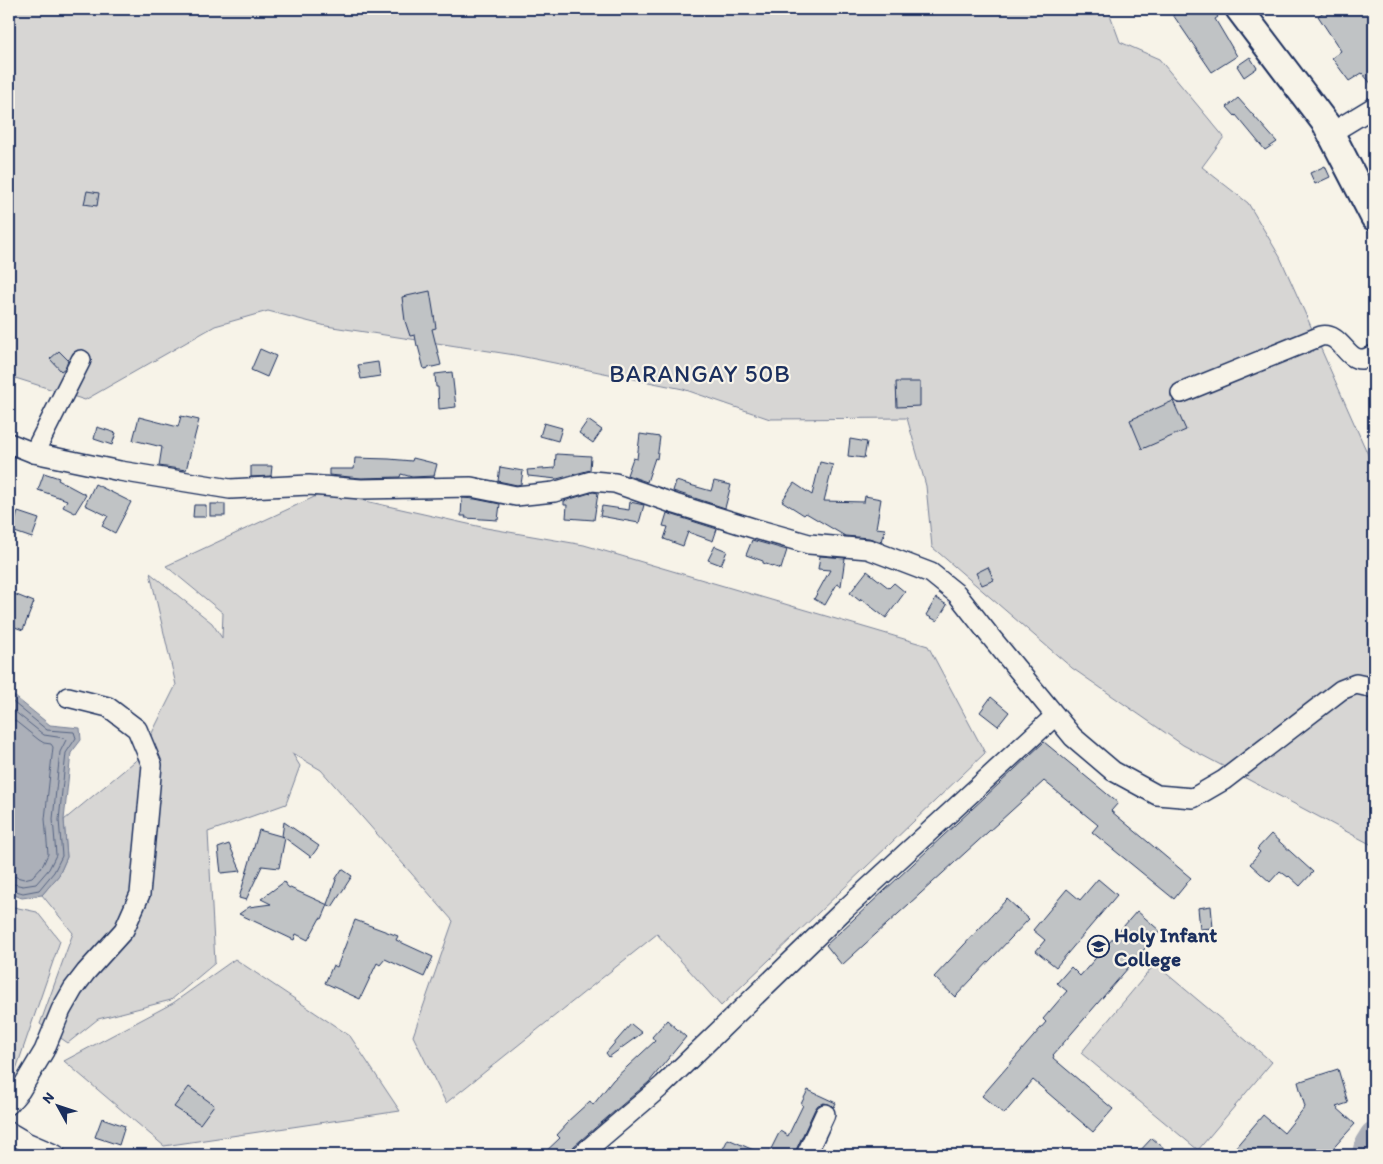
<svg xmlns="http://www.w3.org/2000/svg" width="1383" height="1164" font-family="Itim,sans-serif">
<rect width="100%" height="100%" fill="#f7f3e8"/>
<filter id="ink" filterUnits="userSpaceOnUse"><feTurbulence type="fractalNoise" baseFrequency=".02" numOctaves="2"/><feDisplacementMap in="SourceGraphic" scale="10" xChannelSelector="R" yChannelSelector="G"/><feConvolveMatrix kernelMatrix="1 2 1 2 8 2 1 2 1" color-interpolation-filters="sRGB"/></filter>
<g filter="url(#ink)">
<g fill="#d7d6d4" stroke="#798299">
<polygon points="9,9 1108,9 1120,42 1159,59 1224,137 1202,167 1248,203 1280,257 1374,468 1374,845 1372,845 1183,745 1072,668 932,547 926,486 907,418 770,419 683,389 515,355 326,326 268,311 215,326 85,400 9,376"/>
<polygon points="325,492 486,528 584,545 928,646 985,753 721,1006 657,934 446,1103 413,1036 453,921 321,770 292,753 300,766 286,804 208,832 215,963 171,1000 98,1019 68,1043 40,1024 73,933 42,895 59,875 67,857 64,820 140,757 176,685 150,573 212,623 222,638 223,613 166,566"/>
<polygon points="9,906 37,912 60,941 10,1087 9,1086"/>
<polygon points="235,959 350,1036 400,1111 164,1146 64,1061 173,1003"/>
<polygon points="1155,964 1272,1062 1198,1150 1081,1053"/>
</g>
<polygon fill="#acb0b9" stroke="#727c95" points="9,692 50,725 80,728 81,740 71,753 64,820 67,857 59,875 42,895 22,898 9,893"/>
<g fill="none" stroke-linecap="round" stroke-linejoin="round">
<g stroke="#556382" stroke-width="1">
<polyline points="9,699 47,730 74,732 76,738 66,753 59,820 62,856 54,872 39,890 23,893 9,889"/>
<polyline points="9,707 44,735 64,738 66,740 60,752 53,819 56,855 49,869 36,884 23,886 9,883"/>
<polyline points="9,716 39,740 44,743 51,744 53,747 45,819 48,854 43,865 32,877 24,879 9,875"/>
</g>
<polyline stroke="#acb0b9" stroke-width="29" points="1366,1155 1369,1144 1374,1136"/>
</g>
<g fill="#c0c3c5" stroke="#1b2f5e">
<polygon points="1169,9 1213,9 1218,17 1215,19 1237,56 1212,72"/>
<polygon points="1328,9 1374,9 1374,87 1362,73 1349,81 1332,58 1341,51 1318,16"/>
<polygon points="1250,57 1257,68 1244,77 1237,66"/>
<polygon points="1238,98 1277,142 1265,150 1236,115 1235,116 1227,107"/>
<polygon points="1325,166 1330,177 1315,184 1310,173"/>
<polygon points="87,191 99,193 97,206 84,204"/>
<polygon points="430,291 436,328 432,329 441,365 424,369 418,346 417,346 415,335 410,336 405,321 402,297"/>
<polygon points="260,349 276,356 267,377 251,370"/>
<polygon points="59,351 68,360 65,368 61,371 50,359"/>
<polygon points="378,362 380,376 361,379 358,365"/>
<polygon points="452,372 456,407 439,409 438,387 436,387 435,374"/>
<polygon points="896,382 920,382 920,406 897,407"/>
<polygon points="1173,401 1186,430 1142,449 1130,420"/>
<polygon points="181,416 199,420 186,470 159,466 162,447 133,440 139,417 178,427"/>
<polygon points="588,420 602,430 593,443 579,433"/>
<polygon points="544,423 562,428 558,441 540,436"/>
<polygon points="97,427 116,433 112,445 94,439"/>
<polygon points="640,434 660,437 657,459 655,458 647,482 627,475 633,458 637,459"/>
<polygon points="850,439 867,442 864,458 848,456"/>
<polygon points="556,454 591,456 590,470 557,479 528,476 527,470 555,468"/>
<polygon points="355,458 389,459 412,461 413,458 437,464 434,476 412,477 401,474 400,477 361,478 329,475 329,469 354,469"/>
<polygon points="820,462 833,465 824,501 864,502 865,496 881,499 876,528 885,529 882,542 869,538 845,536 806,513 804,515 782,501 794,483 812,495"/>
<polygon points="251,466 272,466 271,476 251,477"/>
<polygon points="500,467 523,471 521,484 517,485 498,481"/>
<polygon points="44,473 59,478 58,480 86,495 75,513 63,507 67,500 38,490"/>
<polygon points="676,481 711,491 714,481 731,485 725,508 673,491"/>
<polygon points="95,484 131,502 115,533 102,526 108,516 85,505"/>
<polygon points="593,492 598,493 594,520 566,518 567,505 564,505 564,501"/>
<polygon points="462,498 475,499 500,504 498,520 465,518 466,516 461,516"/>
<polygon points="630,502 644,505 639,523 600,516 602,506 629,510"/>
<rect x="210" y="504" width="15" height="12"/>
<polygon points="194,505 206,505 206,517 193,517"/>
<polygon points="18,512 39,519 32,538 12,531"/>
<polygon points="667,513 717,529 713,541 688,532 683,546 664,539 668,527 663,526"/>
<polygon points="752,540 787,550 781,569 763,563 763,561 746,555"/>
<polygon points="715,546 727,551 721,565 708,560"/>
<polygon points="820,556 845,558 841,586 837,584 825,605 814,599 830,570 818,569"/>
<polygon points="988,567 994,580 982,585 976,573"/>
<polygon points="867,571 889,588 894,583 905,592 886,618 861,599 860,601 850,593"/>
<polygon points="9,592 34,602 23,630 9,625"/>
<polygon points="936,598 947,605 937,621 926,615"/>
<polygon points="991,697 1009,712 998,726 980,712"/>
<polygon points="1044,742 1118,803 1111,811 1191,878 1174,899 1092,832 1098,825 1044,781 842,965 826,945"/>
<polygon points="284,822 319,846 311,857 285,838 279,868 262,866 246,900 239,898 259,830 284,837 282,836"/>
<polygon points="1271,834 1313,872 1300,886 1289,876 1288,877 1280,871 1270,882 1250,864 1260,852 1257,849"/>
<polygon points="229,844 241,871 221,873 218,848"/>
<polygon points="342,869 352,876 332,907 327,904 336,880 335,880"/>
<polygon points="1098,879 1117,895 1056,967 1036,951 1045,940 1033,930 1067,889 1080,900"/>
<polygon points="284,882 288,887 328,905 322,919 320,918 308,940 296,934 294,940 239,914 249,907 271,904 261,899"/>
<polygon points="1007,899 1029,919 955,997 934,977"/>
<polygon points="1211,906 1213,928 1200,929 1198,908"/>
<polygon points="1137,911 1160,931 1053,1055 1054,1056 1053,1058 1113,1109 1093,1132 1033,1080 1004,1114 982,1096 1046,1022 1043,1019 1067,991 1057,983 1071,967 1080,976"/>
<polygon points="355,920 398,936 396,940 433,957 424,977 385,959 380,965 377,963 360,999 325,983 333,965 337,967"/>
<polygon points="667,1020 686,1037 649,1082 574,1146 571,1151 570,1155 542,1155 560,1138 557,1135 568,1123 567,1122 590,1101 593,1105 613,1080 655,1041 652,1037"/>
<polygon points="631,1024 642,1033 609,1057 606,1053"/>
<polygon points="1338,1069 1348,1103 1336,1107 1355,1124 1327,1155 1229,1155 1263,1115 1284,1133 1305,1107 1298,1082"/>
<polygon points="189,1087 214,1105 200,1124 174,1107"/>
<polygon points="808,1090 836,1103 834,1107 829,1104 824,1103 818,1105 815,1109 796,1150 795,1155 768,1155 780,1131 788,1136 803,1105 801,1104"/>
<polygon points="102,1118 125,1126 119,1145 95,1137"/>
<polygon points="1152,1138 1172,1155 1136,1155"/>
<polygon points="728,1139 765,1155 720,1155"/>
</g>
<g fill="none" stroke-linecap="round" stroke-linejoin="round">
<defs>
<g id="minor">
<polyline points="1331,133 1374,107"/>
<path d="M1181,393l140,-57c20,-4 25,25 41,23 4,0 9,-3 12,-4"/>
<polyline points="9,443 34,453 120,471 230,489 309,485 361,489 471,487 516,496 554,492 592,481 615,483 675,504 756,529 809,544 868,549 931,573 957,594 990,636 1073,737 1113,771 1157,795 1193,798 1224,780 1341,690 1356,684 1374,688"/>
<polyline points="34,453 81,360"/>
<polyline points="9,1104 20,1091 44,1051 61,1010 73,989 86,972 124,930 140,894 152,765 137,729 108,707 68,697"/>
<polyline points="9,1132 26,1142 56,1155"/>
<polyline points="581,1155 663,1085 843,911 1055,716"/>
<polyline points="806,1155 825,1114"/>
</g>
<polyline id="secondary" points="1239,9 1326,124 1374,217"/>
</defs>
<use href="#minor" stroke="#1b2f5e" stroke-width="22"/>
<use href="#secondary" stroke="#1b2f5e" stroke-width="30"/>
<use href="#minor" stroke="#f7f3e8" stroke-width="19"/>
<use href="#secondary" stroke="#f7f3e8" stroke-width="26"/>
</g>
</g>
<defs>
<symbol id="university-ring" viewBox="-11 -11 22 22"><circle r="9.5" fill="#f7f3e8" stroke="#1b2f5e" stroke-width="1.5"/><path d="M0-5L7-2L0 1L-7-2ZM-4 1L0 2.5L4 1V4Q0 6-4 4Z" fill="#1b2f5e"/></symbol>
</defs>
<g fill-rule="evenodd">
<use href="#university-ring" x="1086" y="934" width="25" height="25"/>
</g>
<g text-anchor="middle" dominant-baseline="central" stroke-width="4.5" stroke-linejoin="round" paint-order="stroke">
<g font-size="21" font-weight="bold" fill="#1b2f5e" stroke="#f7f3e8" text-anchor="start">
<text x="1114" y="934">Holy Infant<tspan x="1114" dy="24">College</tspan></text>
</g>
<g font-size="24" letter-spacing="1" fill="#1b2f5e" stroke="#f7f3e8">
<text x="700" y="373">BARANGAY 50B</text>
</g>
</g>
<rect width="1383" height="1164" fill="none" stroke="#f7f3e8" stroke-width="30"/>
<rect x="15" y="15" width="1353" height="1134" fill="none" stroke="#1b2f5e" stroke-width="2" filter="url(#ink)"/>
<g transform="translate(58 1106) rotate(310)" stroke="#f7f3e8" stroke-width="4" paint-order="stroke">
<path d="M0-4L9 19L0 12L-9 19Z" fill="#1b2f5e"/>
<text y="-8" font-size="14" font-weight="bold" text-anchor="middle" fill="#1b2f5e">N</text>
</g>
</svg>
